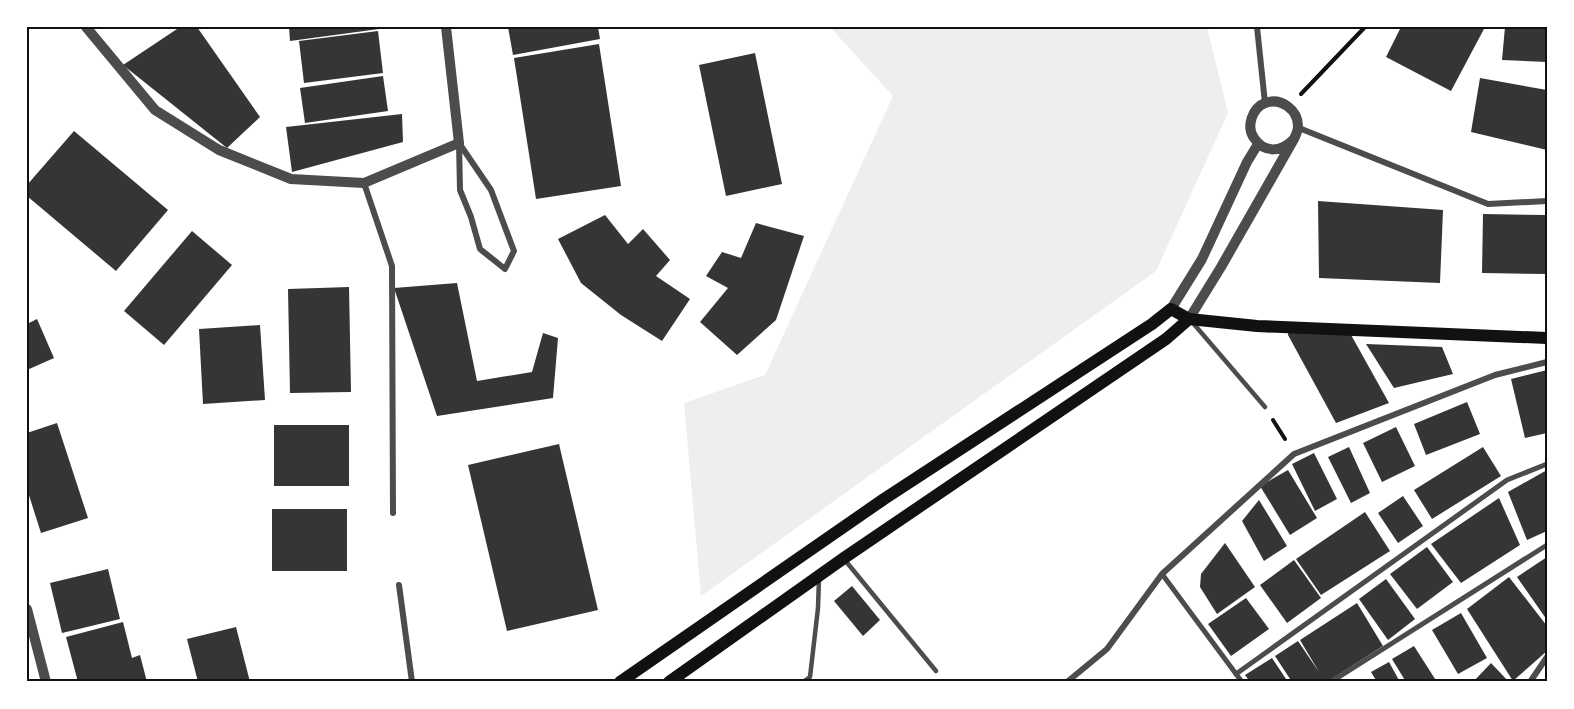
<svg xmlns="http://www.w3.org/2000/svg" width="1574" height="709" font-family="Lato,sans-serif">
<rect width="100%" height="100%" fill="#fff"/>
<polygon fill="#eee" points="830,27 1207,27 1228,113 1156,271 701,596 684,403 765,375 893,96"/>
<g fill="#353535">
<polygon points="180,27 197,27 260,117 227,148 123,65"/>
<polygon points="289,27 378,27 379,29 290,41"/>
<polygon points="508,27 598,27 600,39 513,55"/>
<polygon points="1401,27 1485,27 1451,91 1386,57"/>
<polygon points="1505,27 1547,27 1547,62 1502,60"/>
<polygon points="378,31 383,73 304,83 299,41"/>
<polygon points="599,44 621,186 536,199 514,58"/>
<polygon points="755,53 782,184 726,196 699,65"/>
<polygon points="383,76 388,111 305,123 300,88"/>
<polygon points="1480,78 1547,90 1547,150 1471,132"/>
<polygon points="402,114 403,142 292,172 286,127"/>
<polygon points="74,131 168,210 116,271 27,196 27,185"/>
<polygon points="1318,201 1443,210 1440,283 1319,278"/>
<polygon points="1483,214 1547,215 1547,274 1482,273"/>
<polygon points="605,215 628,244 643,229 670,260 656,276 690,299 662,341 621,315 581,283 558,239"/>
<polygon points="756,223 804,236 776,320 737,355 700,322 728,288 706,276 722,252 741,258"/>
<polygon points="192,231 232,265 164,345 124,311"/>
<polygon points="457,283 477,381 532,372 543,333 558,338 553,398 437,416 394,288"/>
<polygon points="349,287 351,392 290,393 288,289"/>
<polygon points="37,319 54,358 27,370 27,324"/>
<polygon points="260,325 265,400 203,404 199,329"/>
<polygon points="1288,332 1350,333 1389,403 1336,423 1288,335"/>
<polygon points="1366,344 1442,347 1453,374 1394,388"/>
<polygon points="1547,370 1547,433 1525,438 1511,379"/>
<polygon points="1467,402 1480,434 1426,455 1414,424"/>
<polygon points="57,423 88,518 41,533 27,489 27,433"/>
<rect x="274" y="425" width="75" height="61"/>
<polygon points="1396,427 1415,466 1382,482 1363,443"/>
<polygon points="559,444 598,610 507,631 468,465"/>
<polygon points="1349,447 1370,493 1351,503 1328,457"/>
<polygon points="1483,447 1501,476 1432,519 1414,490"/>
<polygon points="1314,453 1337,499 1315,511 1292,464"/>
<polygon points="1288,470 1317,518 1290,535 1260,486"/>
<polygon points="1547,470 1547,531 1527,540 1508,492"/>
<polygon points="1403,496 1423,526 1398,543 1378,513"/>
<polygon points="1499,498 1520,545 1461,583 1431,544"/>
<polygon points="1259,500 1287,546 1264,561 1242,521"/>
<rect x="272" y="509" width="75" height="62"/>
<polygon points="1365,512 1390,551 1321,595 1296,559"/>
<polygon points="1225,543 1255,587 1217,614 1200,587 1201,574"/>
<polygon points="1427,547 1453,582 1417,609 1390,574"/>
<polygon points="1547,557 1547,620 1517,577"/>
<polygon points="1294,560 1321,598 1287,623 1260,585"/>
<polygon points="108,569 120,619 62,633 50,583"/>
<polygon points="1509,577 1547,626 1547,651 1513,681 1467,609"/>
<polygon points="1386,579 1415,619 1388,640 1359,599"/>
<polygon points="852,586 880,620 863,636 834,601"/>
<polygon points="1246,598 1269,629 1231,656 1208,624"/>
<polygon points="1357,603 1383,646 1327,682 1292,682 1275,656 1298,641 1319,672 1300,640"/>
<polygon points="1461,613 1487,658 1458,674 1432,630"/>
<polygon points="123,622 132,658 140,655 147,682 78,682 66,637"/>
<polygon points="236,627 250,682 198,682 187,639"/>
<polygon points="1414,646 1437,682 1406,682 1392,659"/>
<polygon points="1272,658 1288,682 1250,682 1245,675"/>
<polygon points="1389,662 1400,682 1377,682 1371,672"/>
<polygon points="1491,663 1509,682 1473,682"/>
</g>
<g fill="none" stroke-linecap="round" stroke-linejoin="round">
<g stroke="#111" stroke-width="4">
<polyline points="1301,94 1365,27"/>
<polyline points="1273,420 1285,439"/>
</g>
<g stroke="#4c4c4c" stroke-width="4.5">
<polyline points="1193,323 1265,407"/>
<polyline points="844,559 936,671"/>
<polyline points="803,682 810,677 818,608 819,578"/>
</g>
<g stroke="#4c4c4c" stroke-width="5">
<polyline points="1162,574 1242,682"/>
<polyline points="1236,674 1507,480 1547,464"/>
<polyline points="1331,682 1547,545"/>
</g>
<g stroke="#4c4c4c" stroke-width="6">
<polyline points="1257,27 1265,103"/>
<polyline points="1299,128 1488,204 1547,201"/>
<polygon points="459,143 491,190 514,251 505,269 480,249 471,217 460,190"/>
<polyline points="364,183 392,266 393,513"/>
<polyline points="399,585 412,682"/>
<polyline points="1067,682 1107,649 1162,574 1294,454 1495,375 1547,362"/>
<polyline points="1530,682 1547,657"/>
</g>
<g stroke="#4c4c4c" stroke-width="10">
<polyline points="86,27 155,110 219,150 291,179 364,183 459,143 446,27"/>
<polyline points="1171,309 1202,259 1247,162 1258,144"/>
<path d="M1189,319l32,-52 73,-128c2,-4 4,-8 4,-13 0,-16 -17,-29 -33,-23 -13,5 -19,24 -11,35 11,16 28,14 40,1"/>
<polyline points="27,609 46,682"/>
</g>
<g stroke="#111" stroke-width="12">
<polyline points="620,682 884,499 1152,324 1171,309 1189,319 1257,326 1547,338"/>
<polyline points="669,682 844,558 1166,339 1189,319"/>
</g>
</g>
<rect width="1574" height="709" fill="none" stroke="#ffffff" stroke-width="57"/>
<rect x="28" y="28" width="1518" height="652" fill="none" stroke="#111" stroke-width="2"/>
</svg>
